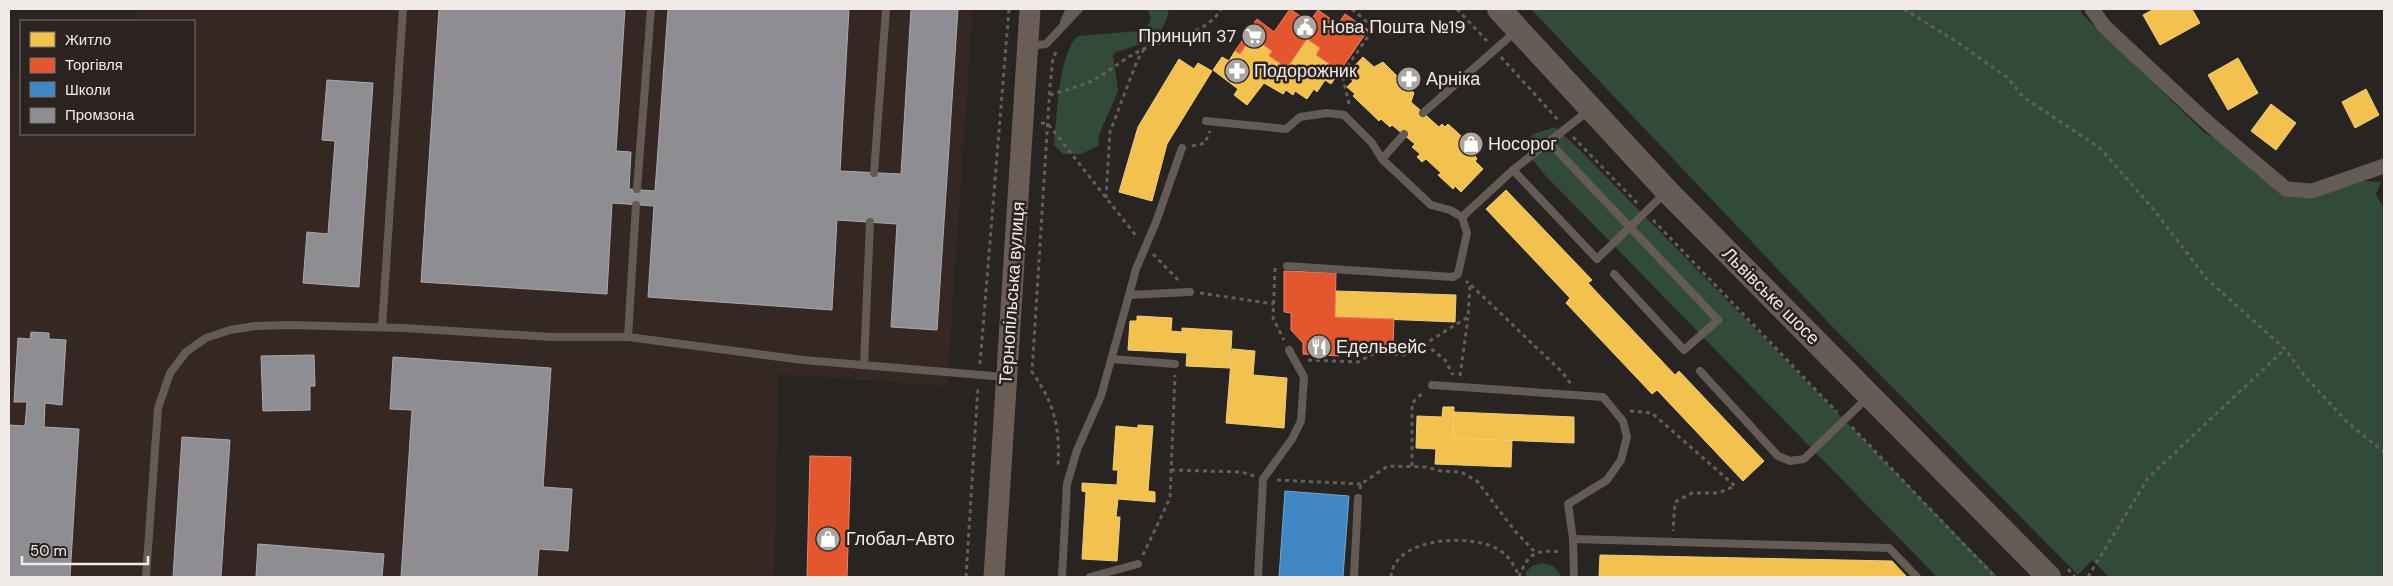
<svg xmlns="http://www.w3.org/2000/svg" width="2393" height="586" font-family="'DM Sans',sans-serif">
<rect width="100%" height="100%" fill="#282422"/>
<polygon fill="#352822" points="136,9 973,9 947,386 779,374 774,577 9,577 9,70 11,73 21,73 21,134 194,134 194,21 135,21"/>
<g fill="#314b38">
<path d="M1146,9h23c-5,32 -26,34 -53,43l-3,3 5,36 -19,44 -1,11 -17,8h-18l-9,-9c3,-27 4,-92 24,-109l61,-5c10,-4 16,-13 7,-22z"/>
<polygon points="1531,9 2080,9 2083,15 2205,133 2220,141 2276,187 2365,181 2381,182 2376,194 2384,209 2384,577 2109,577 2092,560 2078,575 1826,320"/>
<polygon points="1555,127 1581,151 1998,577 1937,577 1544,174 1523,147 1533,134"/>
<polygon points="1542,563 1553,566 1562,577 1526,577 1526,572 1532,566"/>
</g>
<g fill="#f2c14e" stroke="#f1ce7c">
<polygon points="2154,9 2192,9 2200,23 2160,45 2143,15"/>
<polygon points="1307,39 1320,48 1316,55 1340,71 1331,84 1325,80 1317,92 1314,89 1307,99 1295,91 1293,95 1286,90 1283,94 1264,83 1247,105 1234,95 1238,89 1213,70 1222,57 1229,61 1235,51 1240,54 1248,42 1258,49 1262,44 1272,51 1269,56 1287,68"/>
<polygon points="1363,57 1374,67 1383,62 1414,93 1411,102 1439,127 1442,124 1445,127 1448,124 1479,152 1475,156 1477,159 1475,161 1483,169 1461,192 1455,186 1453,189 1438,175 1441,173 1426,159 1422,162 1417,157 1420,154 1412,147 1415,144 1392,125 1390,127 1381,119 1379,121 1353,96 1355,94 1347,87 1353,81 1346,75"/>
<polygon points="2238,58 2258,93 2228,110 2208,75"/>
<polygon points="1179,59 1194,69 1198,63 1212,71 1167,144 1152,201 1119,192 1138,127"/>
<polygon points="2366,89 2379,115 2355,128 2342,102"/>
<polygon points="2271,104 2296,123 2276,150 2251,131"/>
<polygon points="1506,190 1592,280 1588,283 1675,375 1679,371 1764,461 1743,481 1657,390 1652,394 1566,303 1570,298 1486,209"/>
<polygon points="1336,291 1456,295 1455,322 1335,317"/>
<polygon points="1137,316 1172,318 1171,331 1182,332 1182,328 1232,331 1230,368 1186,366 1187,353 1128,350 1130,321 1137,321"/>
<polygon points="1232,349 1255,351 1253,375 1287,378 1284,428 1226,423"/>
<polygon points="1443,407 1454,407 1453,438 1512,440 1511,467 1435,464 1436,449 1416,448 1417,416 1442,417"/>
<polygon points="1454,412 1574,417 1574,443 1453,438"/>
<polygon points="1138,425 1153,426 1148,491 1155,492 1155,502 1118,499 1116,517 1120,517 1117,561 1082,559 1086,492 1082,491 1082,483 1117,485 1118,470 1113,470 1116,426 1138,428"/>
<polygon points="1600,555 1892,561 1907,577 1599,577"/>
</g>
<g fill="#e4572e" stroke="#e88366">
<polygon points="1290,9 1309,22 1318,10 1338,24 1345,14 1368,30 1340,71 1316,55 1320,48 1307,39 1287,68 1269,56 1272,51 1262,44 1258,49 1248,42 1240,54 1235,51 1257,19 1274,32"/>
<polygon points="1284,271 1336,273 1335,317 1394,319 1393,346 1339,344 1339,356 1303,354 1303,343 1291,330 1291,313 1284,312"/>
<polygon points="810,456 851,457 847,577 807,577"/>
</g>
<polygon fill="#3f88c5" stroke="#74a6d0" points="1285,491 1349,496 1343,577 1279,577"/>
<g fill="#8d8d92" stroke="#aba9ac">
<polygon points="439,9 625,9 616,151 631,152 629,189 655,191 668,9 849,9 840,171 901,174 911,9 958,9 937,330 891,327 897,224 837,220 832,310 648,297 654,206 612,203 607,294 421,282"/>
<polygon points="327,80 373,83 359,287 303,283 307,232 328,234 335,141 322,140"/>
<polygon points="31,332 49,333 49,339 66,340 62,405 45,403 44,427 79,429 70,577 9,577 9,425 25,426 27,402 14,402 18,338 30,339"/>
<polygon points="314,355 315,386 310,386 310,410 263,411 261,356"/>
<polygon points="393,357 551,368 543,487 572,489 568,551 539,549 537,577 401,577 412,410 390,409"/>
<polygon points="182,437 230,440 221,577 173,577"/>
<polygon points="258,544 384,554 382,577 256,577"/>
</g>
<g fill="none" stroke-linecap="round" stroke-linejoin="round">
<g stroke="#645d59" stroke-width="3" stroke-dasharray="4 4" stroke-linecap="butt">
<polyline points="1457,9 1487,41"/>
<polyline points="1904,9 1957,42 2008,78 2023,97 2100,148 2154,210 2206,278 2285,349 2304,375 2348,423 2384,452"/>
<path d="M1056,52l-3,6 -3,28 -18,286c23,32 28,56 26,95"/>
<polyline points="1501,57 1559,121"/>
<path d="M1050,95c15,-5 33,-9 47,-17 16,-9 31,-23 49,-30 25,-10 61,-14 75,-39"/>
<polyline points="1349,104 1342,74 1374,28 1352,9"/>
<polyline points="1041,123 1048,124 1137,237"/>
<polyline points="1573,137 1638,204"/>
<polyline points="1192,146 1205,143 1210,131"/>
<polyline points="1106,198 1110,132 1137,61 1144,49"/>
<polyline points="1653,220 1837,412"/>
<polyline points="1153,254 1180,282"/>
<polyline points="1275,268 1273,318 1284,340"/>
<polyline points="1471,285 1563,373 1571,384"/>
<polyline points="1200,293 1274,304"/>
<polyline points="1425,344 1445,360 1453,375"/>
<polyline points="1308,360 1358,362 1375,353 1407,355 1468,317 1470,285 1466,281"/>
<polyline points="980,364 1009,9"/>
<polyline points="1460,376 1468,318"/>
<polyline points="1630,411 1652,413 1735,486 1718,493 1692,493 1675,502 1673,531"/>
<polyline points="1852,427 1995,577"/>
<polyline points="1412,466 1412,403 1424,392"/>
<polyline points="1171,470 1242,472 1254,476"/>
<polyline points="1277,480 1361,484"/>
<polyline points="1360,489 1361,484 1388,466 1426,467 1441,471 1461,472 1477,481 1515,531 1536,553"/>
<polyline points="1143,555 1170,498 1175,375"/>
<polyline points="2068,569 2075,577"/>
<polyline points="966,577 978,386"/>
<path d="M1391,577c2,-41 86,-45 111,-25 8,6 14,16 17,25"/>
<path d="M1519,577c9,-24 17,-28 43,-25"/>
<polyline points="2088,577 2148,478 2285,349"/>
</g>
<g stroke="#655b55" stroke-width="8">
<polyline points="1064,22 1070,9"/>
<polyline points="1030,46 1046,44 1079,9"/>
<polyline points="1423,113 1515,32"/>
<polyline points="1206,121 1286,129 1300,117 1327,113 1344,115 1372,143 1382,159 1431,205 1450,210 1462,217 1513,170 1588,111"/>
<polyline points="1549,142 1718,320 1684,350 1614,274"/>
<polyline points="1182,148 1156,222 1136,269 1129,295 1190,292"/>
<polyline points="1382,159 1404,134"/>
<polyline points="1513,170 1597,259 1666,192"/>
<polyline points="874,173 886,9"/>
<polyline points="637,189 651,9"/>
<polyline points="1287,266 1453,277 1458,274 1467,233 1462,217"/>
<polyline points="382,327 403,9"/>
<polyline points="628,337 636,205"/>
<polyline points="1112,359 1175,364"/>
<polyline points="864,365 870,222"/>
<polyline points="1700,371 1778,456 1790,461 1804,459 1868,397"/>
<polyline points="1432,385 1603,397 1623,421 1627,437 1621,460 1607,480 1568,504 1573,539"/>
<polyline points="146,576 158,408 170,373 186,352 206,338 230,330 255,326 289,325 403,328 552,337 628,337 803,360 1005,377"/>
<polyline points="1062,577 1067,484 1077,450 1101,396 1129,295"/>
<polyline points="1090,577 1138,564"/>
<polyline points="1258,577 1263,479 1292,439 1301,421 1304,377 1289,350"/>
<polyline points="1354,577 1358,498"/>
<polyline points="1574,577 1573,539 1889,548 1917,577"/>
</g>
<polyline stroke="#655b55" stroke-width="15" points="2092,9 2104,26 2138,58 2208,123 2286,189 2312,191 2384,166"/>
<polyline stroke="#695d56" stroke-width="21" points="994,577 1030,9"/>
<polyline stroke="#675b55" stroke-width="24" points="1499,9 1667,191 2049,577"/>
</g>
<defs>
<symbol id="civic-disc" viewBox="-11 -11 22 22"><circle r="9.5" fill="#aaa5a3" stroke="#2b231f"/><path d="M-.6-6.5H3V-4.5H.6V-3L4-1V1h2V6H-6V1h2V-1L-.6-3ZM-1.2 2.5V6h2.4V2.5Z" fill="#fff"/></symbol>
<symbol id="supermarket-disc" viewBox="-11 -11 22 22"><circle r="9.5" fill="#aaa5a3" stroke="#2b231f"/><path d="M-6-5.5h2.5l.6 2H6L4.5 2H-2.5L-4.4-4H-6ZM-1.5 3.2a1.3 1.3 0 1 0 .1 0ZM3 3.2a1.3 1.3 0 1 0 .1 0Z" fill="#fff"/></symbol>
<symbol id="pharmacy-disc" viewBox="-11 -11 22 22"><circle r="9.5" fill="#aaa5a3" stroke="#2b231f"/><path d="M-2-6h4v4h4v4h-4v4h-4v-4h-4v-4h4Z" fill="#fff"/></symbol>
<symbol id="shop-disc" viewBox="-11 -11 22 22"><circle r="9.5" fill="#aaa5a3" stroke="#2b231f"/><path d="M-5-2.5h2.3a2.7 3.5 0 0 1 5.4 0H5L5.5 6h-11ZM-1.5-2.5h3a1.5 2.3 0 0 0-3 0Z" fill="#fff"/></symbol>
<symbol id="restaurant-disc" viewBox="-11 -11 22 22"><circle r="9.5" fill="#aaa5a3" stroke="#2b231f"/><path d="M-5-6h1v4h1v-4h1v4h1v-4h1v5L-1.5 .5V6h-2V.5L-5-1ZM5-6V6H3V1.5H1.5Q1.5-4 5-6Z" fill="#fff"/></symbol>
</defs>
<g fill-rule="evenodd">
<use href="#civic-disc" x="1291" y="13" width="28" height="28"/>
<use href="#supermarket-disc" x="1240" y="22" width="28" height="28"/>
<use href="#pharmacy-disc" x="1223" y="57" width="28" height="28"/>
<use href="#pharmacy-disc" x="1395" y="65" width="28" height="28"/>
<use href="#shop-disc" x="1457" y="130" width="28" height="28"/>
<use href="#restaurant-disc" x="1305" y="333" width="28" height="28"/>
<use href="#shop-disc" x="814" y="525" width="28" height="28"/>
</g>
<g text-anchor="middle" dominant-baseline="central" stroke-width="5" stroke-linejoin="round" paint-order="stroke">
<g font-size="18" fill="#f0ebe8" stroke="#2b231f" text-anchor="start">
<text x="1322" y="27">Нова Пошта №19</text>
<text x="1236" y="36" text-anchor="end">Принцип 37</text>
<text x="1254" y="71">Подорожник</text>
<text x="1426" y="79">Арніка</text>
<text x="1488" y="144">Носорог</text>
<text x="1336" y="347">Едельвейс</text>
<text x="846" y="539">Глобал-Авто</text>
</g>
<g font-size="18" fill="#f0ebe8" stroke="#2b231f">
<text transform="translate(1012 293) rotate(-86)">Тернопільська вулиця</text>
<text transform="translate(1771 296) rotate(45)">Львівське шосе</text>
</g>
</g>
<rect width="2393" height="586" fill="none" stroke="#f0ebe8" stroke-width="20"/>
<rect x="20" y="20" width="175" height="115" fill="#2b231f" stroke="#7a736f"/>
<rect x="30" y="32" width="25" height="15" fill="#f2c14e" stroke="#7a736f"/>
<text x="65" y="45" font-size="15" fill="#f0ebe8">Житло</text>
<rect x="30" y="58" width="25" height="15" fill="#e4572e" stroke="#7a736f"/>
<text x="65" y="70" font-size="15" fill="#f0ebe8">Торгівля</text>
<rect x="30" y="82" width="25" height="15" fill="#3f88c5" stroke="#7a736f"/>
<text x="65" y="95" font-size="15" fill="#f0ebe8">Школи</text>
<rect x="30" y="108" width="25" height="15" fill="#8d8d92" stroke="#7a736f"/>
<text x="65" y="120" font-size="15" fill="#f0ebe8">Промзона</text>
<path d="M22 556v8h126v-8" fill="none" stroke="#f0ebe8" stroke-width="2.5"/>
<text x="30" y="556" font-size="15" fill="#f0ebe8" stroke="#2b231f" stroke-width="4" paint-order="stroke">50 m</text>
</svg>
